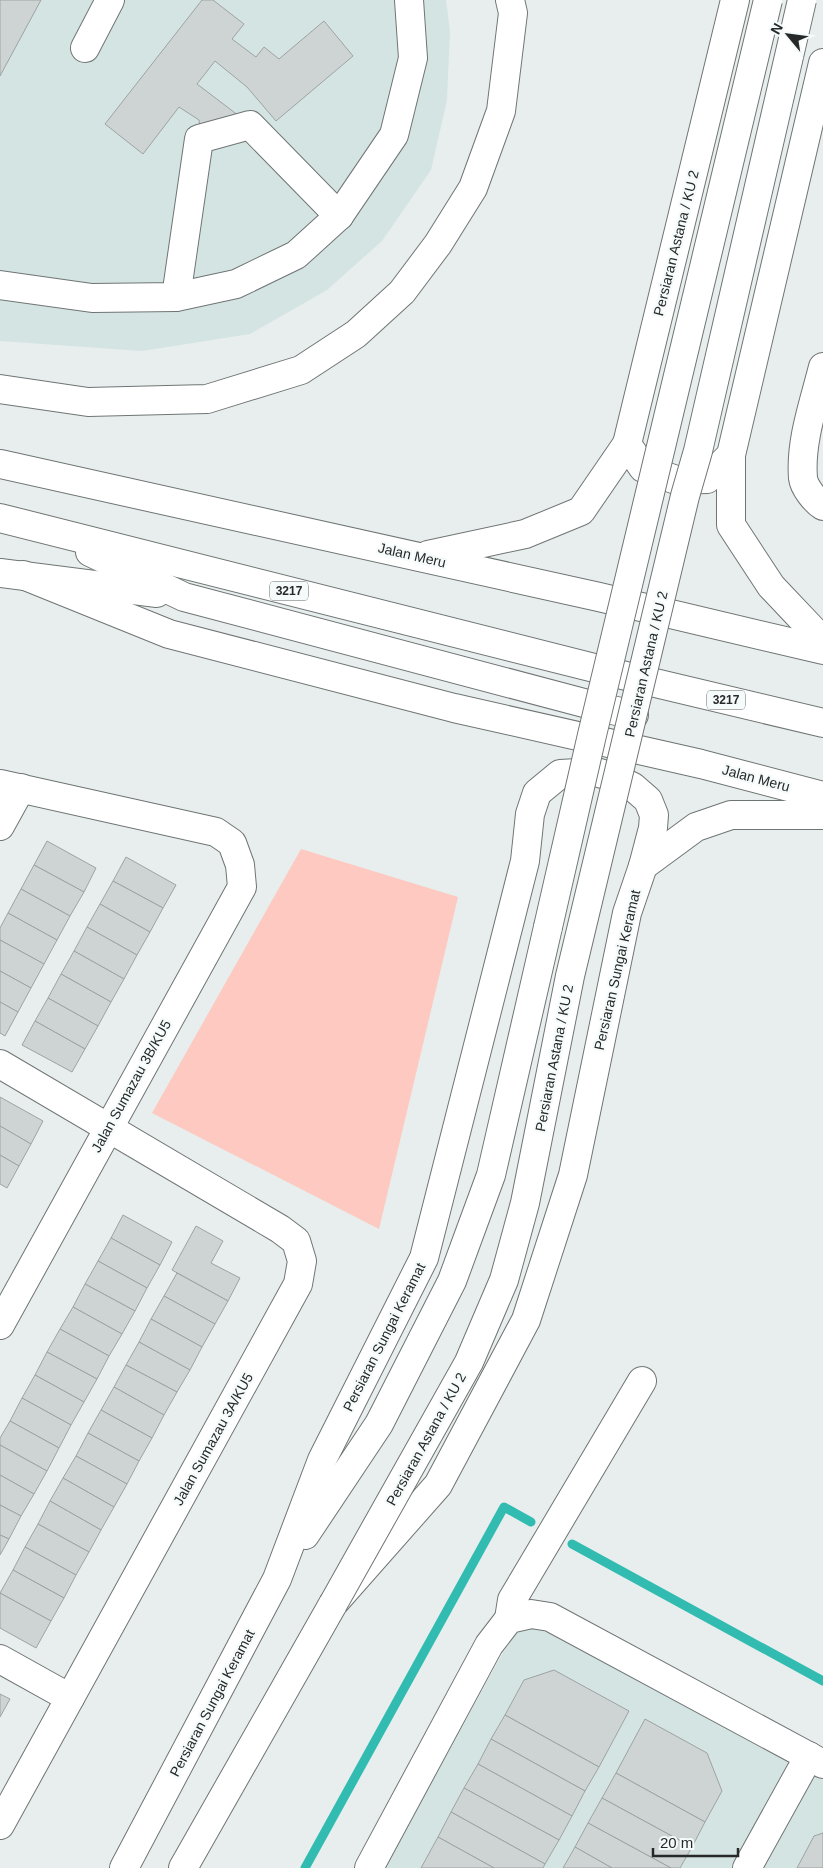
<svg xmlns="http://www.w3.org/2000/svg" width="823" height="1868" font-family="Helvetica,sans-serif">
<rect width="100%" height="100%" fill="#e8eeed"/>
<g fill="#d4e4e2">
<polygon points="0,0 446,0 450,31 447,100 431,170 382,241 327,290 250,334 142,351 0,341"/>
<polygon points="531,1624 549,1629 823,1778 823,1868 384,1868 515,1631"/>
</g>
<polygon fill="#fdc9c0" points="301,849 458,897 379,1229 152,1113"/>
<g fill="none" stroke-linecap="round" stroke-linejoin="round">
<g stroke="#32bcb1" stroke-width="9">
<polyline points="572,1544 823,1681"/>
<polyline points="305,1868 504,1507 531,1522"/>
</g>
</g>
<g fill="#ced4d3" stroke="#9da3a2">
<polygon points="0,0 41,0 0,76"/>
<polygon points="202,0 213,0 244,24 232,39 256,57 264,47 279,59 324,21 353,56 276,121 247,87 215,61 197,84 247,122 202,143 199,120 179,107 143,154 105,124"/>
<polygon points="47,841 96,868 84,892 34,865"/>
<polygon points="126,857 176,885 163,908 113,881"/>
<polygon points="34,865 84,892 70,916 21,889"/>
<polygon points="113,881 163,908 150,932 100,904"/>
<polygon points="21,889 70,916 57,940 8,913"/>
<polygon points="100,904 150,932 137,955 87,927"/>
<polygon points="8,913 57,940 44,964 0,940 0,928"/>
<polygon points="87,927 137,955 124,979 74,951"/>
<polygon points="0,940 44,964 31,988 0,971"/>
<polygon points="74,951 124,979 111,1002 61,974"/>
<polygon points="0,971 31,988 18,1012 0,1002"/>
<polygon points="61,974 111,1002 98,1026 48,998"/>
<polygon points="48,998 98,1026 85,1049 35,1021"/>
<polygon points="0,1002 18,1012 5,1036 0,1033"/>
<polygon points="35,1021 85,1049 72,1072 22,1045"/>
<polygon points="0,1097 43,1121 31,1144 0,1126"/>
<polygon points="0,1126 31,1144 19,1166 0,1155"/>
<polygon points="0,1155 19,1166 7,1188 0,1184"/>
<polygon points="123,1215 172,1242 160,1265 111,1238"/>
<polygon points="196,1226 223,1241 211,1263 240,1278 228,1301 172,1270"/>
<polygon points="111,1238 160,1265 147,1288 98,1261"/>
<polygon points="98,1261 147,1288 135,1311 85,1284"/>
<polygon points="177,1273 228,1301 215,1324 164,1296"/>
<polygon points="85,1284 135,1311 122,1334 73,1307"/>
<polygon points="164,1296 215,1324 202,1347 151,1319"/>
<polygon points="73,1307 122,1334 109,1356 60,1329"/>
<polygon points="151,1319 202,1347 190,1370 139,1342"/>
<polygon points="60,1329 109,1356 97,1379 47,1352"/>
<polygon points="139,1342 190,1370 177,1392 126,1365"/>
<polygon points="47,1352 97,1379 84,1402 35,1375"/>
<polygon points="126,1365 177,1392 164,1415 114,1387"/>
<polygon points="35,1375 84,1402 71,1425 22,1398"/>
<polygon points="114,1387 164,1415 152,1438 101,1410"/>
<polygon points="22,1398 71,1425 59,1448 10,1421"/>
<polygon points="101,1410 152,1438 139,1461 88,1433"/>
<polygon points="10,1421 59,1448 47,1471 0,1445 0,1438"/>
<polygon points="88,1433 139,1461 127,1484 76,1456"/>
<polygon points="0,1445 47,1471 34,1494 0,1475"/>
<polygon points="76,1456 127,1484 114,1507 63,1478"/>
<polygon points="0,1475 34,1494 21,1516 0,1505"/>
<polygon points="63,1478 114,1507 101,1530 50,1501"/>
<polygon points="50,1501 101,1530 89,1552 38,1524"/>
<polygon points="0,1505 21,1516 9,1539 0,1535"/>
<polygon points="38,1524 89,1552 76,1575 25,1547"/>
<polygon points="0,1535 9,1539 0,1555"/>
<polygon points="25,1547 76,1575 64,1598 13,1570"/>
<polygon points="13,1570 64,1598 51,1621 0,1593"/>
<polygon points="0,1593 51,1621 36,1648 0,1628"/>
<polygon points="554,1670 629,1711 599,1767 505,1715 524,1680"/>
<polygon points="0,1694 10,1699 0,1717"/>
<polygon points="505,1715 599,1767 585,1791 491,1739"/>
<polygon points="645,1719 707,1753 722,1791 705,1822 616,1773"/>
<polygon points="491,1739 585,1791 572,1816 478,1764"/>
<polygon points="478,1764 572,1816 559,1840 464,1788"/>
<polygon points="616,1773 705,1822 692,1847 602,1798"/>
<polygon points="464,1788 559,1840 545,1864 451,1812"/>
<polygon points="602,1798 692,1847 680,1868 671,1868 588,1823"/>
<polygon points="451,1812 545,1864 543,1868 494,1868 438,1837"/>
<polygon points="588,1823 671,1868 612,1868 575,1847"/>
<polygon points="823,1833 823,1868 797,1868 814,1836"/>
<polygon points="438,1837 494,1868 421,1868"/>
<polygon points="575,1847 612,1868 563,1868"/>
</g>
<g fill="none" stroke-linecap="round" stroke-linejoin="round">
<defs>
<g id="minor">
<polyline points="735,0 627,444 643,468 676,480 707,479 731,455 823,63"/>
<polyline points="85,48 110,0"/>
<polyline points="0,285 92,298 176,297 236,284 296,255 339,216 394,135 413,58 409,0"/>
<polyline points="176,297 199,139 250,125 339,216"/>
<path d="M823,367c-9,36 -23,74 -20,111 1,9 12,23 20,28"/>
<polyline points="599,707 634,715"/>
<polyline points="0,784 216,832 232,843 240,865 242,887 0,1325"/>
<polyline points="0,826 21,788"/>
<polyline points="0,1064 280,1229 296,1241 302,1261 298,1284 0,1825"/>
<polyline points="305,1535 379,1424 452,1281 491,1175 548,927"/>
<polyline points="509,1619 512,1600 642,1381"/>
<polyline points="0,1659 70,1698"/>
<polyline points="124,1868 277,1579 322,1460 424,1258 525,861 530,814 537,793 560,774 596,772 613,777 633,787 648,800 654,815 653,828 643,866 627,913 573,1175 526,1320 438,1485 333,1604 183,1868"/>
<polyline points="369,1868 489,1645 509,1619 531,1614 550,1617 823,1764"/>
<polyline points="747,1868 809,1756"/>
</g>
<g id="highway">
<polyline points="0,389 88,402 207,399 301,370 356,334 402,292 438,244 473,188 501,111 513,13 510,0"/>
<polyline points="731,455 731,525 771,586 823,641"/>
<polyline points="0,464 599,597 823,650"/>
<polyline points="0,518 630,677 823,723"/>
<polyline points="90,552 184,597 599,707"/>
<polyline points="428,555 525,534 581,511 627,444"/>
<polyline points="0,573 157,593"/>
<polyline points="23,575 169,634 454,708 701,764 823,796"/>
<polyline points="643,866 696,827 731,815 823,815"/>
</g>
</defs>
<use href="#minor" stroke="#6f7574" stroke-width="30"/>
<use href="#highway" stroke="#6f7574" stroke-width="30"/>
<use href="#minor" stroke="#fff" stroke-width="28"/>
<use href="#highway" stroke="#fff" stroke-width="28"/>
<defs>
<g id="minor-bridge">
<polyline points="548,927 592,735 768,0"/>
<polyline points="333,1604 469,1362 504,1280 525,1203 570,976 685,496 698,451 802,0"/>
</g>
</defs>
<use href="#minor-bridge" stroke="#6f7574" stroke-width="30" stroke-linecap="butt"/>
<use href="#minor-bridge" stroke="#fff" stroke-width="28"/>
</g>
<g text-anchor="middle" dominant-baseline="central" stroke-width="4.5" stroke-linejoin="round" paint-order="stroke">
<g fill="#f5fbfa" stroke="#656868" stroke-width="1">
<rect x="270" y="581.5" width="38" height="19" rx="4"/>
<rect x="707" y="690.5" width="38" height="19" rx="4"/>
</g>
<g font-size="12" font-weight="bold" fill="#272929">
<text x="289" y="591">3217</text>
<text x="726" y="700">3217</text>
</g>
<g font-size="14" fill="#272929" stroke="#f5fbfa">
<text transform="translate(676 243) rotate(-76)">Persiaran Astana / KU 2</text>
<text transform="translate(412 555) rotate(13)">Jalan Meru</text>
<text transform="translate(646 664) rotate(-77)">Persiaran Astana / KU 2</text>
<text transform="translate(756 778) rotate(15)">Jalan Meru</text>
<text transform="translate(617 970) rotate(-77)">Persiaran Sungai Keramat</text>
<text transform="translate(554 1058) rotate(-79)">Persiaran Astana / KU 2</text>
<text transform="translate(131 1086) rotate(-61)">Jalan Sumazau 3B/KU5</text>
<text transform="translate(384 1337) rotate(-63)">Persiaran Sungai Keramat</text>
<text transform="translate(213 1439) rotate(-61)">Jalan Sumazau 3A/KU5</text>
<text transform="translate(426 1439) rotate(-61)">Persiaran Astana / KU 2</text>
<text transform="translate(212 1703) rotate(-62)">Persiaran Sungai Keramat</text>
</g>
</g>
<g transform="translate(788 35) rotate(299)" stroke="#f5fbfa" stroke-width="4" paint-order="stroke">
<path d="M0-4L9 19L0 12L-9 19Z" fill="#272929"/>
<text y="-8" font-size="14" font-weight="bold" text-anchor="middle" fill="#272929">N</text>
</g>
<path d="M653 1848v8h85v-8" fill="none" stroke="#272929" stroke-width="2.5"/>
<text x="660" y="1848" font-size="15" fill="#272929" stroke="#f5fbfa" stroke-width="4" paint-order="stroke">20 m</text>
</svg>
